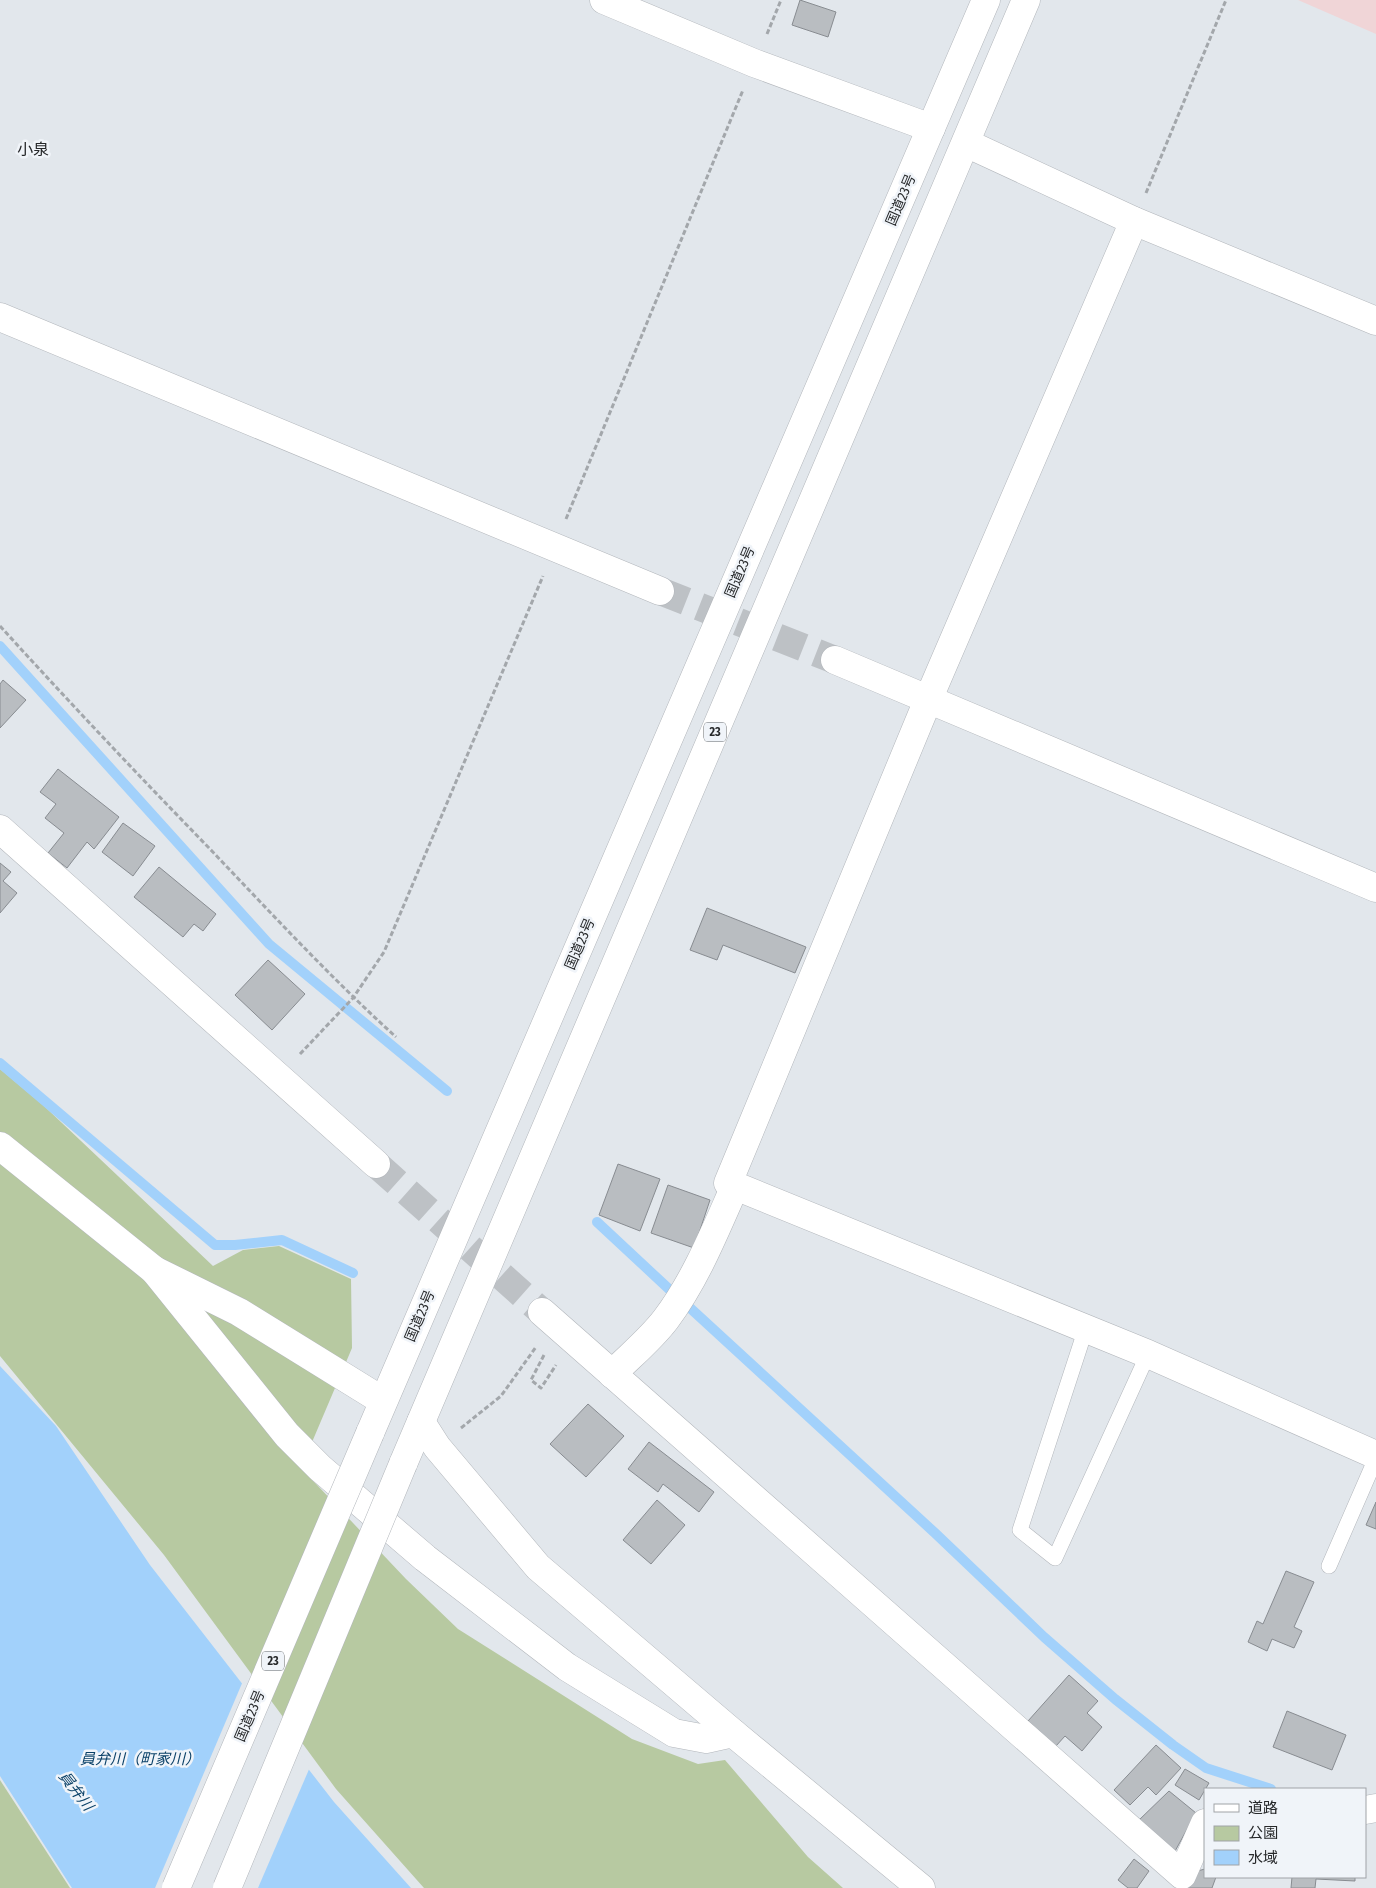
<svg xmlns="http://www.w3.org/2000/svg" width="1376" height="1888" font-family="'Fira Sans Condensed','Noto Sans JP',sans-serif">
<rect width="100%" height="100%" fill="#e2e7ec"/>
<polygon fill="#f0d5d7" points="1298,0 1376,0 1376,34"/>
<g fill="#b7c9a1">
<polygon points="0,1069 43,1105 213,1266 243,1250 279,1246 351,1279 352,1348 301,1468 406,1579 458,1629 632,1739 698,1764 725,1760 808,1857 843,1888 424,1888 336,1789 164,1555 0,1356"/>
<polygon points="0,1780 70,1888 0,1888"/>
</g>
<polygon fill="#a2d1fb" points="0,1366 56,1426 150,1565 334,1802 411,1888 72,1888 0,1776"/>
<polygon fill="#e2e7ec" points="243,1681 310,1767 258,1888 155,1888"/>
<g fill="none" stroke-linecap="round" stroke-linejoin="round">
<g stroke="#a2d1fb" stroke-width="10">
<polyline points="0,646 269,944 447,1091"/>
<polyline points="0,1063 215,1245 235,1245 282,1240 353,1273"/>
<polyline points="597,1222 670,1290"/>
<polyline points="689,1307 935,1533 1044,1637 1115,1699 1173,1745 1206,1768 1271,1789"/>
</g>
</g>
<g fill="#b9bdc1" stroke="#888c91">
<polygon points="800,0 836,12 828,37 792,25"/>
<polygon points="3,680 26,700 0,728 0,684"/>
<polygon points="58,769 119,817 94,849 87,842 67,868 48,853 64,833 45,818 56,804 40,792"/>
<polygon points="123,823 155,846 133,876 102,852"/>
<polygon points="0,863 11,872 3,881 17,893 0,913"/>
<polygon points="159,867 216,914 203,931 194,924 183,937 134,897"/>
<polygon points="707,908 806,947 795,973 723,945 717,960 690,950"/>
<polygon points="268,960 305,994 272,1030 235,995"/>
<polygon points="618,1164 660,1179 640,1231 599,1215"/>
<polygon points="668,1185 710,1200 694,1248 651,1233"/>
<polygon points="588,1404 624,1436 586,1477 550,1444"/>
<polygon points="649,1442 714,1492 699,1512 663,1484 658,1492 628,1469"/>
<polygon points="657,1500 685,1525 651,1564 623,1540"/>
<polygon points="1376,1502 1376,1529 1366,1525"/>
<polygon points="1286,1571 1314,1582 1294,1627 1302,1631 1294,1648 1272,1639 1267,1651 1248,1642 1257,1621 1263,1624"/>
<polygon points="1069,1675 1098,1701 1087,1713 1102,1727 1082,1751 1065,1736 1056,1746 1028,1721"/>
<polygon points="1287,1711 1346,1735 1332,1770 1273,1747"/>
<polygon points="1156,1745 1181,1768 1156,1795 1148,1787 1130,1805 1114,1790"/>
<polygon points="1185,1769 1209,1783 1199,1800 1175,1785"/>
<polygon points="1169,1791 1196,1813 1174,1853 1138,1821"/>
<polygon points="1134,1859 1149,1871 1137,1888 1128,1888 1118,1880"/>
<polygon points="1205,1869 1205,1877 1216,1877 1212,1888 1184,1888 1182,1875"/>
<polygon points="1292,1877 1355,1877 1355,1881 1316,1879 1315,1888 1291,1888"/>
</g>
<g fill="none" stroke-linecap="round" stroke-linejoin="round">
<g stroke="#bdc1c5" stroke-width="28" stroke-dasharray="28 14" stroke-linecap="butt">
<polyline points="660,591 835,660"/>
<polyline points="376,1164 542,1312"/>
</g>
<defs>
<g id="service">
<polyline points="1086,1328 1020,1530 1055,1558 1148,1354"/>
<polyline points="1329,1566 1376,1458"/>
</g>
<g id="minor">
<polyline points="604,0 754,63 931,128"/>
<polyline points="966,143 1134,221 1376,321"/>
<polyline points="1134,221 928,700 728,1183 1148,1354 1376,1455"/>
<polyline points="0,317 660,591"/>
<polyline points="835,660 1376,888"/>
<polyline points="0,829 376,1164"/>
<polyline points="0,1146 154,1270 239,1312 383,1401"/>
<polyline points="154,1270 287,1435 320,1468 425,1558 567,1667 674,1733 706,1739 733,1733"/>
<polyline points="542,1312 1182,1875 1205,1823"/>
<path d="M612,1374c18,-18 39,-35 54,-55 30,-40 49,-88 69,-133"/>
<polyline points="421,1422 437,1447 538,1567 733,1733 921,1888"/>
<polyline points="1365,1810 1376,1808"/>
</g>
<g id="trunk">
<polyline points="370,1433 986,0"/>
<polyline points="403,1464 1026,0"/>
</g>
</defs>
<use href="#service" stroke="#b2b6bb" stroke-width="16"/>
<use href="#minor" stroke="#b2b6bb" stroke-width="29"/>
<use href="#trunk" stroke="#b2b6bb" stroke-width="29"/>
<g stroke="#a3a7ab" stroke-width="3" stroke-dasharray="5 2.5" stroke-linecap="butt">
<polyline points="767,34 781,0"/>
<polyline points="1146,193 1226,0"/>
<polyline points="566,519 743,90"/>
<path d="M0,626c69,76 139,150 210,223 61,64 121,129 186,188"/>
<polyline points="300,1054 353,998 384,952 543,576"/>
<polyline points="544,1355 531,1380 541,1388 556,1365"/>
<polyline points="461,1428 501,1396 536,1347"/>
</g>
<use href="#service" stroke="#fff" stroke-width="15"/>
<use href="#minor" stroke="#fff" stroke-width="28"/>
<use href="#trunk" stroke="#fff" stroke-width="28"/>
<defs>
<g id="trunk-bridge">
<polyline points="176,1888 370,1433"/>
<polyline points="227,1888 403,1464"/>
</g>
</defs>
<use href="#trunk-bridge" stroke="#b2b6bb" stroke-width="29" stroke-linecap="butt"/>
<use href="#trunk-bridge" stroke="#fff" stroke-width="28"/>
</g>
<g text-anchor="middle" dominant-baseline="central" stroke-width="5" stroke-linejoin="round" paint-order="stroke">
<g fill="#f0f4f9" stroke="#636669" stroke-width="1">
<rect x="704" y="722.5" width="22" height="19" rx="4"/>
<rect x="262" y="1651.5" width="22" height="19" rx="4"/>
</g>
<g font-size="12" font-weight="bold" fill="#27292b">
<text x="715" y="732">23</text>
<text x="273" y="1661">23</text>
</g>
<g font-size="14" fill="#27292b" stroke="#f0f4f9">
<text transform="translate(901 200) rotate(-67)">国道23号</text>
<text transform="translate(740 572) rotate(-67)">国道23号</text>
<text transform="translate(580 944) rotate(-67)">国道23号</text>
<text transform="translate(420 1316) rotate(-67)">国道23号</text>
<text transform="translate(250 1716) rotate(-67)">国道23号</text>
</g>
<g font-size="15" font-style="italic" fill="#0a4168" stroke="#f0f4f9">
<text x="140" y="1759">員弁川（町家川）</text>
<text transform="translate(76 1791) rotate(52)">員弁川</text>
</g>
<g font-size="16" fill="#27292b" stroke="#f0f4f9">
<text x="33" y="149">小泉</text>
</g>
</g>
<rect x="1204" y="1788" width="162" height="90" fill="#f0f4f9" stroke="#a0a3a7"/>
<rect x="1214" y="1804" width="25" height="8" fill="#ffffff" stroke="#a0a3a7"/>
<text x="1248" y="1813" font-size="15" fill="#27292b">道路</text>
<rect x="1214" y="1826" width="25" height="15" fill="#b7c9a1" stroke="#a0a3a7"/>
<text x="1248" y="1838" font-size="15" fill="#27292b">公園</text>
<rect x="1214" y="1850" width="25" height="15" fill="#a2d1fb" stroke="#a0a3a7"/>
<text x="1248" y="1863" font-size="15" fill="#27292b">水域</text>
</svg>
